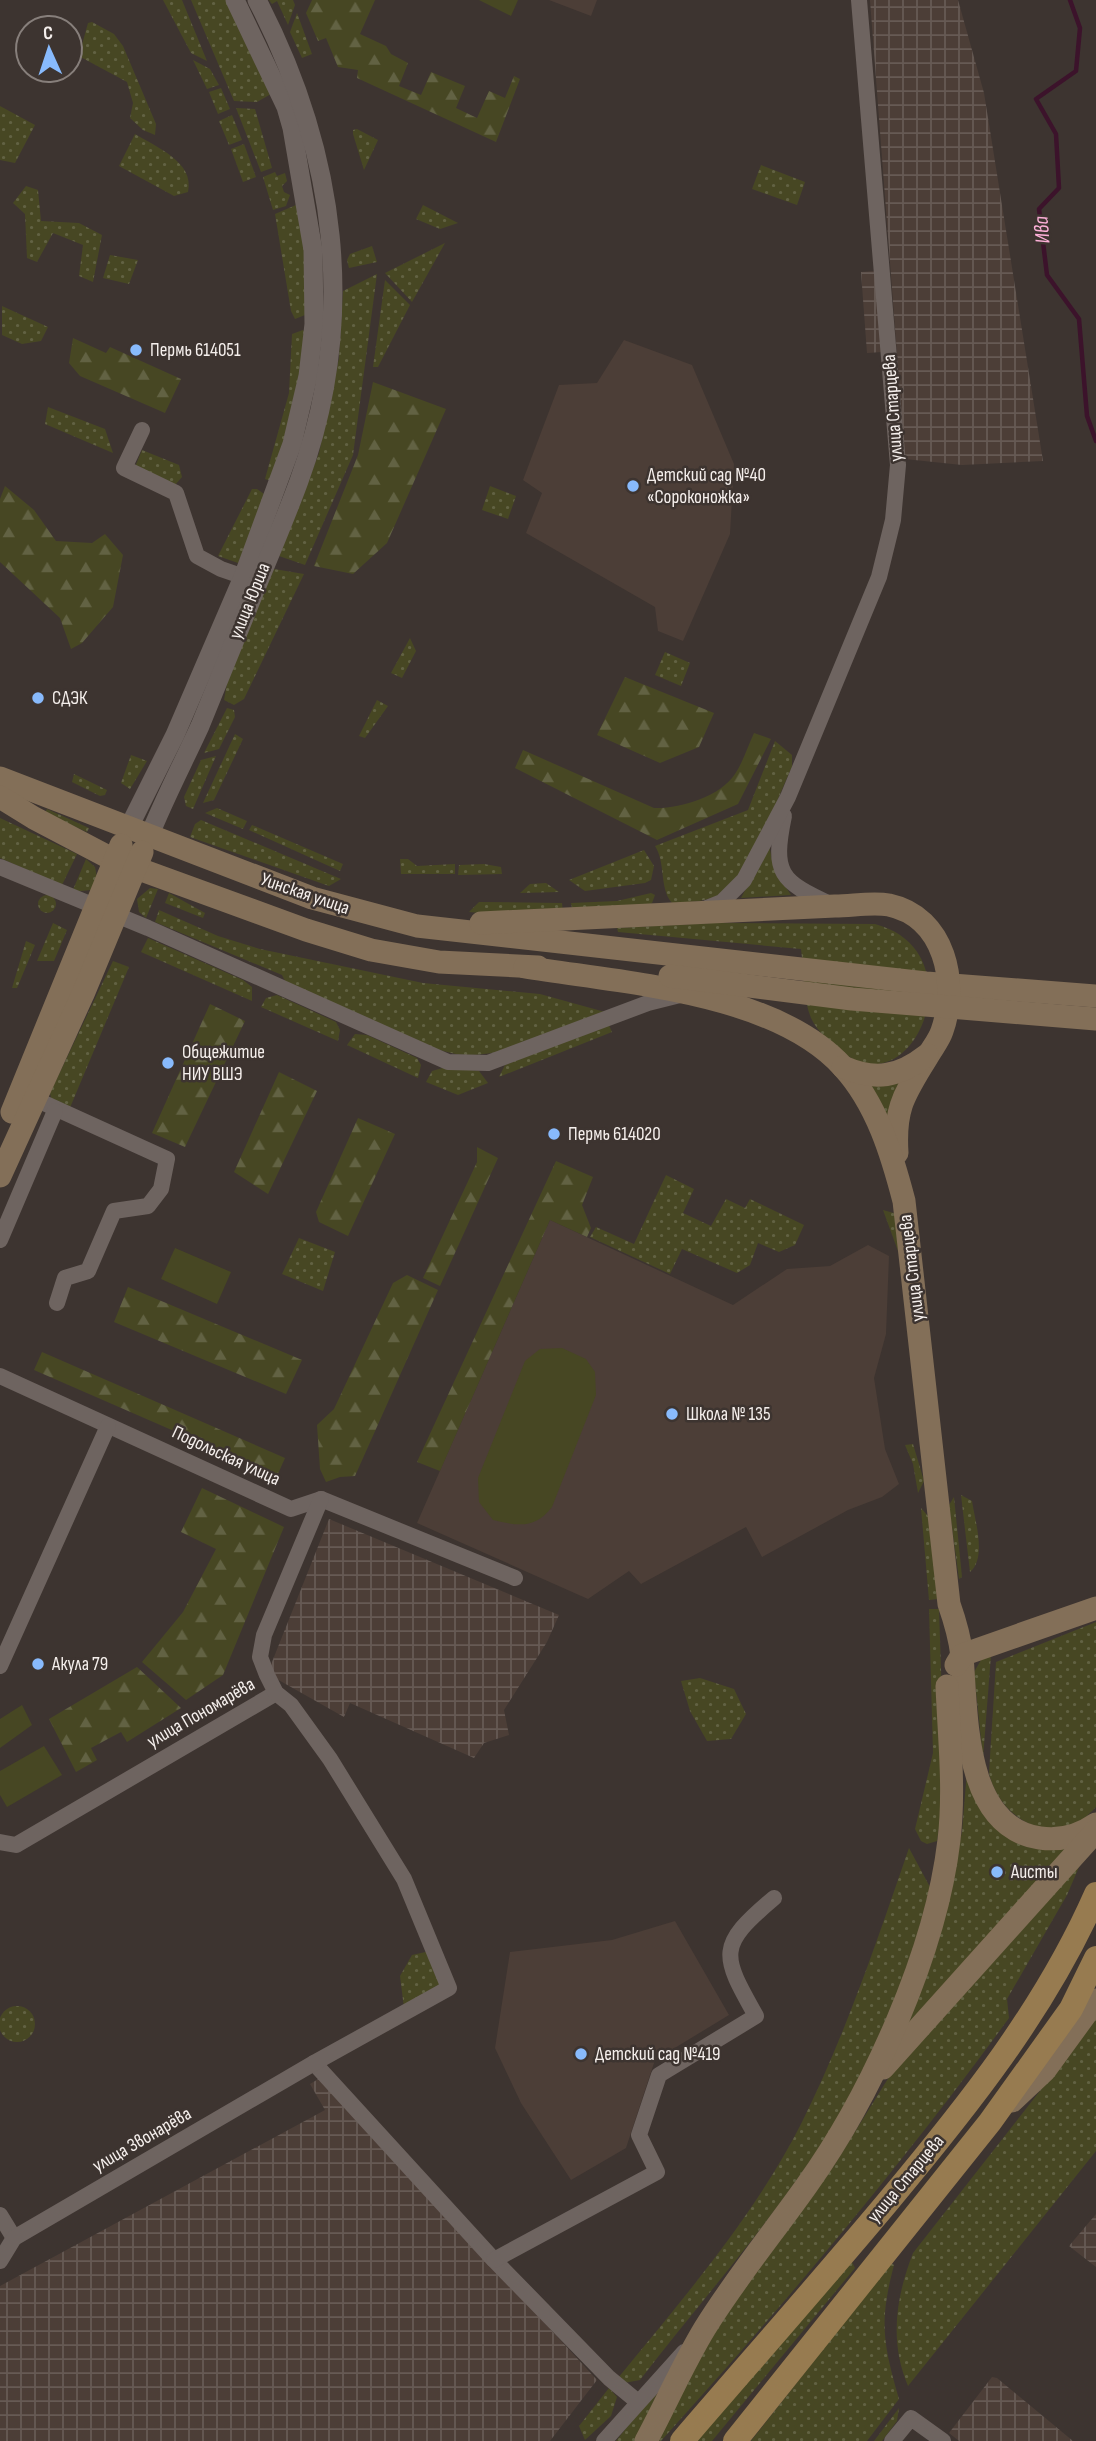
<svg xmlns="http://www.w3.org/2000/svg" width="1096" height="2441" font-family="'Sofia Sans Condensed',sans-serif">
<defs>
<pattern id="industrial-grid" width="8" height="8" patternUnits="userSpaceOnUse" patternTransform="scale(1.75)"><rect width="8" height="8" fill="#4c3e37"/><path d="M0 4h8M4 0v8" fill="none" stroke="#665a54"/></pattern>
<pattern id="grass-dots" width="8" height="8" patternUnits="userSpaceOnUse" patternTransform="scale(1.75)"><rect width="8" height="8" fill="#474723"/><path d="M2 2h.1M6 6h.1" fill="none" stroke="#626243" stroke-width="1.8" stroke-linecap="round"/></pattern>
<pattern id="forest-firs" width="22" height="20" patternUnits="userSpaceOnUse" patternTransform="scale(1.75)"><rect width="22" height="20" fill="#474723"/><path d="M5 1l3.5 6h-7zM16 11l3.5 6h-7z" fill="#626243"/></pattern>
</defs>
<rect width="100%" height="100%" fill="#3d3430"/>
<g fill="#4c3e37">
<polygon points="549,0 597,0 591,16"/>
<polygon points="624,340 692,365 734,464 730,534 683,641 658,631 655,607 526,533 542,493 523,480 559,385 597,383"/>
<polygon points="550,1220 733,1305 787,1269 830,1266 868,1245 889,1256 886,1334 874,1378 885,1449 899,1484 882,1497 848,1510 762,1557 746,1527 641,1584 629,1571 588,1599 417,1523"/>
<polygon points="675,1921 729,2015 655,2060 626,2148 571,2180 521,2103 495,2048 510,1952 612,1940"/>
</g>
<g fill="url(#industrial-grid)">
<polygon points="870,0 958,0 984,93 1043,461 962,465 905,459"/>
<polygon points="876,271 882,352 867,353 861,272"/>
<polygon points="329,1519 559,1615 547,1642 504,1710 509,1735 484,1743 474,1758 350,1703 344,1717 275,1678 270,1667"/>
<polygon points="320,2078 597,2380 550,2441 0,2441 0,2286 325,2110 310,2084"/>
<polygon points="1096,2214 1096,2267 1069,2246"/>
<polygon points="992,2377 997,2378 1073,2441 959,2441 949,2433"/>
</g>
<g fill="url(#grass-dots)">
<polygon points="163,0 182,0 207,61 191,53"/>
<polygon points="191,0 226,0 271,94 257,102 234,101"/>
<polygon points="269,0 293,0 295,5 288,25 277,1 272,4"/>
<polygon points="297,13 312,54 302,58 290,32"/>
<polygon points="92,22 114,34 123,46 156,124 155,135 143,130 130,118 133,103 127,82 75,54 81,48 88,23"/>
<polygon points="193,60 210,69 219,85 207,89"/>
<polygon points="221,88 230,109 218,114 209,92"/>
<polygon points="0,106 35,125 15,163 0,160"/>
<polygon points="236,108 255,109 272,168 261,172"/>
<polygon points="232,115 242,140 229,145 219,121"/>
<polygon points="357,129 378,140 364,170 353,134 353,130"/>
<path d="M135,134c21,13 60,28 53,58l-14,4 -55,-30z"/>
<polygon points="244,144 256,177 243,182 231,149"/>
<polygon points="761,165 805,182 797,205 752,189"/>
<polygon points="275,172 277,176 285,173 287,181 282,186 284,192 290,195 286,206 273,210 263,177"/>
<polygon points="26,186 38,190 41,221 79,223 102,235 93,282 79,276 83,245 53,233 37,262 27,258 25,214 13,203"/>
<polygon points="296,205 305,240 305,315 295,319 291,311 275,214"/>
<polygon points="423,205 458,223 440,229 416,219"/>
<polygon points="445,243 412,302 385,273"/>
<polygon points="372,246 377,262 349,268 347,260 350,254"/>
<polygon points="110,255 138,260 129,284 103,278"/>
<polygon points="377,274 353,455 305,565 279,556 319,453 339,358 343,291"/>
<polygon points="385,280 410,305 378,367 373,367"/>
<polygon points="2,306 48,327 41,341 22,344 2,335"/>
<polygon points="303,330 306,333 301,386 273,479 268,480 265,479 289,393 292,334"/>
<polygon points="48,407 105,429 113,453 45,424"/>
<polygon points="142,450 179,465 182,477 175,485 135,467"/>
<polygon points="490,486 516,496 508,519 482,510"/>
<polygon points="252,489 257,489 267,496 238,563 218,556"/>
<polygon points="274,569 304,574 244,699 234,705 224,700 229,672"/>
<polygon points="410,638 416,651 402,678 391,673"/>
<polygon points="665,652 690,663 681,686 655,675"/>
<polygon points="377,700 388,706 365,738 359,736"/>
<polygon points="227,708 234,710 235,717 219,749 204,753"/>
<polygon points="235,734 243,739 214,800 203,803"/>
<path d="M775,741l17,14v12c-14,29 -43,111 -67,125 -17,10 -34,10 -53,11 -13,-15 -6,-40 -17,-57l93,-36z"/>
<polygon points="131,755 147,761 130,789 121,783"/>
<polygon points="216,756 193,809 186,806 184,797 201,760"/>
<polygon points="74,774 107,790 105,795 100,796 72,782"/>
<polygon points="217,808 247,821 243,829 205,813"/>
<polygon points="47,809 89,828 87,832 45,813"/>
<polygon points="0,818 77,854 62,885 0,858"/>
<polygon points="201,820 341,879 329,886 190,837 195,824"/>
<polygon points="252,825 343,864 340,871 249,830"/>
<polygon points="769,845 774,869 791,895 741,898"/>
<polygon points="644,850 654,866 651,880 645,883 585,891 569,880"/>
<polygon points="86,859 95,867 97,877 91,890 72,892"/>
<polygon points="400,859 408,859 417,866 455,864 455,874 401,874"/>
<polygon points="484,864 501,867 502,874 458,875 459,865"/>
<polygon points="546,883 559,892 520,893 530,884"/>
<polygon points="150,888 158,889 146,918 139,912 137,899"/>
<polygon points="169,893 205,913 203,918 165,903"/>
<polygon points="651,893 655,895 652,903 647,906 573,913 571,903 617,901"/>
<circle cx="47" cy="904" r="9"/>
<polygon points="479,902 562,903 563,913 505,915 469,912"/>
<path d="M159,910l59,26 42,13 163,34 117,11 65,18c-44,17 -91,43 -139,43 -40,-1 -139,-54 -180,-72l-4,-8 -127,-53z"/>
<polygon points="53,923 67,930 54,961 37,961"/>
<path d="M712,923l163,1c105,28 36,190 -36,125 -11,-9 -22,-18 -28,-31 -8,-19 -7,-48 -10,-69l-183,-17 -1,-4z"/>
<polygon points="148,938 243,980 252,987 252,1001 141,952"/>
<polygon points="26,941 35,945 17,988 12,988"/>
<polygon points="113,961 129,967 69,1110 51,1098 50,1093"/>
<polygon points="277,995 336,1022 340,1030 338,1041 261,1007 266,998"/>
<polygon points="608,1023 612,1032 499,1077 505,1065"/>
<polygon points="355,1034 367,1035 417,1058 421,1065 418,1078 347,1045"/>
<polygon points="446,1067 479,1071 488,1083 458,1095 426,1082 432,1071"/>
<polygon points="905,1079 890,1119 869,1096 872,1084"/>
<polygon points="666,1175 694,1189 683,1213 711,1226 726,1199 745,1208 750,1199 804,1225 795,1245 779,1252 758,1243 750,1265 737,1273 682,1249 670,1274 590,1237 596,1227 634,1244"/>
<polygon points="883,1210 897,1214 902,1262"/>
<polygon points="299,1238 335,1252 323,1291 282,1274"/>
<polygon points="913,1444 924,1481 918,1493 913,1464 905,1445"/>
<path d="M961,1495l11,6c3,20 15,57 -2,71z"/>
<polygon points="954,1497 962,1577 959,1579 949,1505"/>
<polygon points="921,1508 928,1516 938,1599 929,1600"/>
<polygon points="929,1609 939,1609 945,1789 937,1841 927,1844 921,1841 915,1829 933,1753"/>
<path d="M1096,1622v185c-5,5 -11,11 -15,14 -39,24 -84,-9 -92,-48l7,-111z"/>
<polygon points="991,1655 983,1758 974,1672 981,1660"/>
<polygon points="700,1678 734,1689 746,1714 731,1739 707,1741 690,1711 681,1681"/>
<polygon points="968,1758 981,1803 1076,1846 901,2037 938,1943 962,1832"/>
<path d="M909,1848l21,39c-18,74 -45,151 -84,217 -58,100 -136,185 -206,276l-16,3 -6,-5c64,-78 137,-163 183,-254 44,-88 76,-183 108,-276z"/>
<path d="M1082,1860l-15,35 -60,104 2,19c-107,147 -226,288 -348,423h-10l67,-126 115,-148 56,-90 107,-126z"/>
<polygon points="430,1951 442,1986 404,2008 400,1976 412,1955"/>
<circle cx="17" cy="2024" r="18"/>
<path d="M1096,2010v141l-188,235c-19,-45 -12,-89 5,-133l141,-180z"/>
<polygon points="852,2262 855,2268 712,2441 695,2441"/>
<path d="M891,2263l3,2c-15,57 -11,78 5,134l-32,42h-116z"/>
<polygon points="663,2381 635,2441 616,2441"/>
<polygon points="609,2388 617,2397 611,2416 585,2440 579,2426"/>
<polygon points="899,2408 897,2421 882,2441 874,2441"/>
</g>
<g fill="url(#forest-firs)">
<polygon points="312,0 375,0 360,34 386,46 391,54 408,63 399,86 421,95 431,72 465,86 456,108 477,118 489,91 505,98 514,76 520,79 496,142 357,78 358,70 338,67 326,38 318,41 306,13"/>
<polygon points="73,338 106,353 110,347 181,379 165,413 80,376 69,363"/>
<polygon points="373,382 446,409 387,543 353,574 314,566 358,455"/>
<polygon points="5,486 34,510 56,541 92,543 105,534 123,555 113,607 82,643 71,649 60,618 0,562 0,499"/>
<polygon points="625,677 714,713 699,747 660,763 597,735"/>
<path d="M754,733l17,6 -33,65 -81,36 -142,-72 8,-18 131,58c25,1 66,-11 81,-34 8,-12 13,-28 19,-41z"/>
<polygon points="210,1004 245,1021 185,1147 152,1133"/>
<polygon points="279,1072 317,1091 268,1194 234,1172"/>
<polygon points="358,1118 395,1134 348,1236 319,1222 316,1212"/>
<polygon points="477,1147 498,1158 440,1286 423,1278 477,1162"/>
<polygon points="556,1161 593,1177 582,1205 591,1228 587,1237 550,1220 440,1471 417,1462"/>
<polygon points="407,1275 438,1290 355,1476 340,1477 326,1482 320,1469 317,1425 334,1409 393,1283"/>
<polygon points="128,1287 302,1360 286,1394 114,1322"/>
<polygon points="42,1352 285,1458 277,1476 34,1370"/>
<polygon points="202,1488 284,1527 223,1675 186,1700 142,1662 183,1612 216,1549 181,1532"/>
<polygon points="137,1667 181,1708 127,1742 121,1732 91,1748 97,1760 76,1772 49,1719"/>
</g>
<g fill="#474723">
<polygon points="479,0 518,0 511,16"/>
<polygon points="175,1248 231,1272 217,1304 161,1279"/>
<path d="M562,1348l24,11 9,13 1,23 -44,112c-17,22 -33,19 -59,13l-14,-18 -1,-24 47,-117 15,-12z"/>
<polygon points="22,1705 32,1725 0,1748 0,1719"/>
<polygon points="44,1746 62,1775 7,1807 0,1795 0,1771"/>
</g>
<g fill="none" stroke-linecap="round" stroke-linejoin="round">
<polyline stroke="#3c132b" stroke-width="4.5" points="1070,0 1080,28 1076,71 1036,99 1056,134 1059,188 1039,209 1047,275 1079,319 1087,416 1096,441"/>
<g stroke="#6e6460" stroke-width="16">
<polyline points="142,430 124,468 176,493 197,556 221,569 253,580"/>
<path d="M784,816c-12,58 -4,65 48,89"/>
<polyline points="0,867 148,928 448,1062 488,1063 648,1003 680,995"/>
<polyline points="707,908 722,902 744,880 788,797 879,577 893,520 898,465 859,0"/>
<polyline points="35,1099 167,1159 161,1189 148,1206 114,1211 88,1271 65,1278 57,1303"/>
<polyline points="0,1240 55,1111"/>
<polyline points="0,1376 291,1509 321,1499 515,1578"/>
<polyline points="0,1666 108,1426"/>
<polyline points="0,1842 16,1845 276,1693"/>
<polyline points="314,2063 494,2260 609,2378 638,2402"/>
<polyline points="0,2215 14,2238"/>
<path d="M494,2260l163,-88 -18,-37 20,-60 97,-59c-35,-62 -39,-70 18,-118"/>
<polyline points="0,2261 14,2238 314,2063 449,1988 404,1879 330,1759 291,1705 276,1693 267,1675 260,1657 264,1635 321,1499"/>
<polyline points="604,2441 684,2352"/>
<polyline points="892,2441 911,2418 943,2441"/>
</g>
<g stroke="#6e6460" stroke-width="19">
<polyline points="128,829 175,735 243,577 292,444 308,376 314,324 313,250 292,128 286,107 235,0"/>
<path d="M149,837c15,-38 34,-74 51,-111 17,-41 33,-82 50,-123 16,-40 34,-81 49,-122 60,-164 37,-329 -42,-481"/>
</g>
<g stroke="#836f58" stroke-width="23">
<polyline points="0,778 312,898 417,926 926,983 1096,996"/>
<polyline points="0,797 34,818 114,860 306,930 371,950 439,962 538,967"/>
<path d="M481,923l354,-17c17,0 37,-4 54,-1 56,12 70,78 53,126 -3,9 -9,16 -13,23 -24,40 -35,52 -32,99"/>
<path d="M525,967c96,16 249,24 318,100 34,37 49,88 61,134l45,403c6,17 11,35 13,52 5,58 1,171 78,182 21,3 39,-2 56,-14"/>
<polyline points="670,976 852,999 1096,1019"/>
<path d="M843,1067c32,14 56,10 84,-12"/>
<polyline points="12,1112 121,845"/>
<polyline points="0,1176 83,994 142,852"/>
<polyline points="956,1665 962,1655 1096,1608"/>
<polyline points="883,2068 1096,1831"/>
<polyline points="1012,2101 1045,2070 1096,2000"/>
<path d="M646,2441c20,-37 37,-77 59,-113 31,-50 68,-95 102,-143 65,-91 129,-233 142,-345 6,-51 0,-103 -2,-154"/>
</g>
<g stroke="#977b50" stroke-width="24">
<path d="M682,2441c68,-79 137,-157 204,-237 81,-97 159,-194 210,-310"/>
<polyline points="735,2441 990,2122 1071,2009 1096,1958"/>
</g>
</g>
<g fill="#88bafc" stroke="#3d3430" stroke-width="2.5">
<circle cx="136" cy="350" r="7"/>
<circle cx="633" cy="486" r="7"/>
<circle cx="38" cy="698" r="7"/>
<circle cx="168" cy="1063" r="7"/>
<circle cx="554" cy="1134" r="7"/>
<circle cx="672" cy="1414" r="7"/>
<circle cx="38" cy="1664" r="7"/>
<circle cx="997" cy="1872" r="7"/>
<circle cx="581" cy="2054" r="7"/>
</g>
<g text-anchor="middle" dominant-baseline="central" stroke-width="5" stroke-linejoin="round" paint-order="stroke">
<g font-size="19" fill="#f5efec" stroke="#3d3430" text-anchor="start">
<text x="150" y="350">Пермь 614051</text>
<text x="647" y="475">Детский сад №40<tspan x="647" dy="22">«Сороконожка»</tspan></text>
<text x="52" y="698">СДЭК</text>
<text x="182" y="1052">Общежитие<tspan x="182" dy="22">НИУ ВШЭ</tspan></text>
<text x="568" y="1134">Пермь 614020</text>
<text x="686" y="1414">Школа № 135</text>
<text x="52" y="1664">Акула 79</text>
<text x="1011" y="1872">Аисты</text>
<text x="595" y="2054">Детский сад №419</text>
</g>
<g font-size="19" fill="#f5efec" stroke="#3d3430">
<text transform="translate(893 408) rotate(-94)">улица Старцева</text>
<text transform="translate(250 601) rotate(-68)">улица Юрша</text>
<text transform="translate(305 894) rotate(19)">Уинская улица</text>
<text transform="translate(912 1268) rotate(-97)">улица Старцева</text>
<text transform="translate(226 1456) rotate(25)">Подольская улица</text>
<text transform="translate(201 1713) rotate(-30)">улица Пономарёва</text>
<text transform="translate(142 2140) rotate(-30)">улица Звонарёва</text>
<text transform="translate(906 2179) rotate(-50)">улица Старцева</text>
</g>
<g font-size="21" font-style="italic" fill="#fdb0d8" stroke="#3d3430">
<text transform="translate(1042 230) rotate(-94)">Ива</text>
</g>
</g>
<g transform="translate(49 49) rotate(357)"><circle r="33" fill="#3d3430" stroke="#877f7b" stroke-width="2"/>
<path d="M0-5L12 26L0 18L-12 26Z" fill="#88bafc"/>
<text y="-10" font-size="19" font-weight="bold" text-anchor="middle" fill="#f5efec">С</text>
</g>
</svg>
